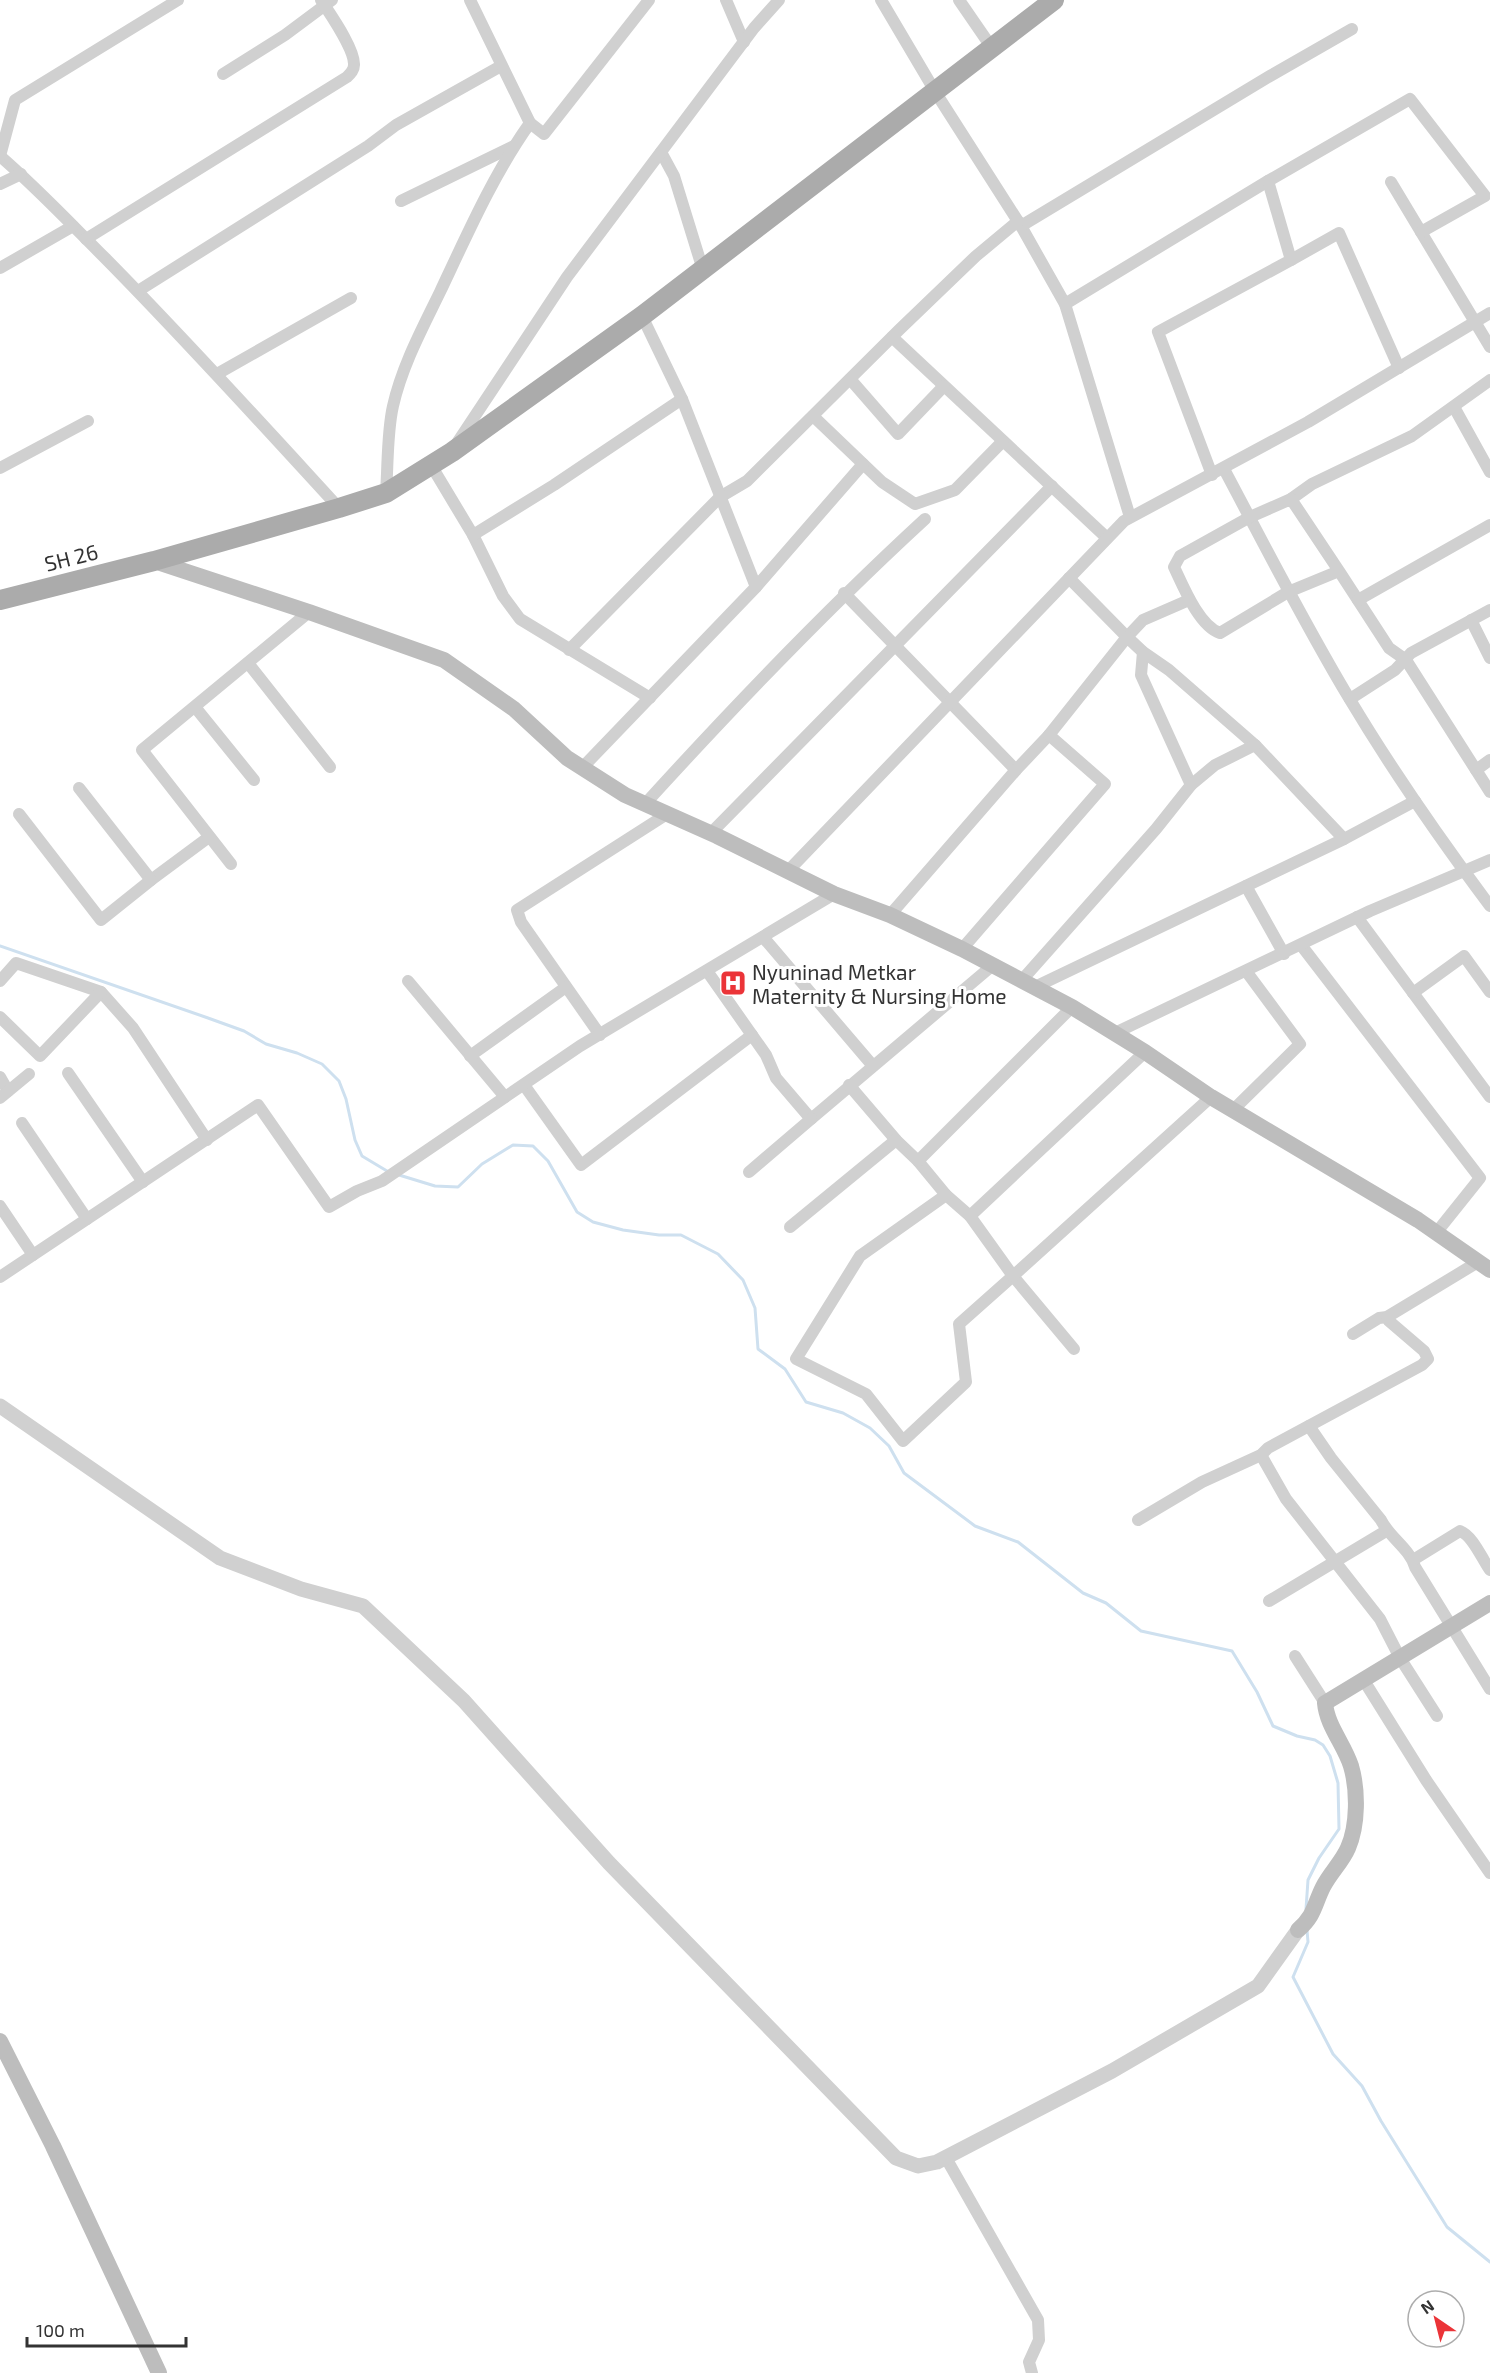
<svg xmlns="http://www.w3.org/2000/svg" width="1490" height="2373" font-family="'Exo 2',sans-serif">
<rect width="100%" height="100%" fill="#fff"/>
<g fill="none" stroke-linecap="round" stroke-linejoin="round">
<g stroke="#cee0ef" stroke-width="3">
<polyline points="0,946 208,1018 244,1031 266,1044 297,1053 322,1064 339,1081 346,1099 355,1140 362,1156 387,1171"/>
<polyline points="399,1175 435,1186 458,1187 482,1164 513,1145 533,1146 548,1161 577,1212 593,1222 623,1230 659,1235 681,1235 718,1254 743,1280 755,1308 758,1349 785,1369 806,1402 843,1413 870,1428 889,1446 904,1473 975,1526 1018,1542 1083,1593 1106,1603 1141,1631 1232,1651 1257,1692 1273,1726 1297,1736 1315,1740 1323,1745 1330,1756 1338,1783 1339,1829 1319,1858 1308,1880 1306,1909"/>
<polyline points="1307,1930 1308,1942 1293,1977 1333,2054 1362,2086 1381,2121 1447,2227 1490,2262"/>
</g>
<g stroke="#d0d0d0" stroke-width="12">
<polyline points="726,0 744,42"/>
<polyline points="881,0 936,93 1021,226 1065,304 1130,517"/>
<polyline points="959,0 992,48"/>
<polyline points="223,74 285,35 332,0"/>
<polyline points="530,123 544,134 649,0"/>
<polyline points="661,152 674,176 703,270"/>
<path d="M0,156c37,32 70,67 105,102 80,81 157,166 234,250"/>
<polyline points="0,156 15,100 178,0"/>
<polyline points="1391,182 1490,347"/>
<polyline points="0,184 21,174"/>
<polyline points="401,201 514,146"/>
<polyline points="1021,226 1270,76 1352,29"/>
<path d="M86,239l261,-162c4,-4 7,-7 7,-12 1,-16 -24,-51 -33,-65"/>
<polyline points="1291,260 1339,233 1399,368"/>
<polyline points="0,268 73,226"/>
<polyline points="138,291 368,146 396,125 501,66"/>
<polyline points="1065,304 1268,181 1410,99 1485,196 1421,232"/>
<polyline points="892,337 1107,538"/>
<polyline points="217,374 351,298"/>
<polyline points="850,379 898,434 944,386"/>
<polyline points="1454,407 1490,472"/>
<polyline points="813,416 882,482 915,504 955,490 1003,441"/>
<polyline points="457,443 567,277 754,28 779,0"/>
<polyline points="431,465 473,535 503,596 520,619 650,698"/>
<polyline points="0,468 88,421"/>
<path d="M1224,469c41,77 80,154 125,229 43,72 91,141 141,208"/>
<polyline points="1212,475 1158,332 1291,260 1268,181"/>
<path d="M386,493c2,-28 1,-61 7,-87 9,-40 29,-77 47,-114 27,-57 53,-117 90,-169l-60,-123"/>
<polyline points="1291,499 1312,484 1412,436 1490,380"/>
<polyline points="473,535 554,485 682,399"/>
<path d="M1339,571l-48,-72 -41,18 -70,39 -6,11c9,19 25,59 46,66l68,-41 51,-21 50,77 17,12 84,132"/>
<polyline points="1069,578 1127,637 1143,620 1189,600"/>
<polyline points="756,587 863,464"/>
<polyline points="844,593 1016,770"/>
<polyline points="1358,600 1490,525"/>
<polyline points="1471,620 1490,658"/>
<polyline points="569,650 720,497 747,481 899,330 976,256 1018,221"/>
<polyline points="1143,652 1141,675 1191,785"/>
<polyline points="248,663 330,767"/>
<polyline points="1350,699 1395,670 1411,653 1490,610"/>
<polyline points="195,707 254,780"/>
<polyline points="582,768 756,587 682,399 642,316"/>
<polyline points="1476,770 1490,760"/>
<polyline points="79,788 151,880 209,837"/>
<path d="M645,804c90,-99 181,-194 280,-285"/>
<polyline points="19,814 101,920 151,880"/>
<polyline points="711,833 1052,486"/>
<polyline points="231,864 142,750 309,612"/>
<polyline points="788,871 1124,521 1308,422 1490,313"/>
<polyline points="1246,886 1284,954"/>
<polyline points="890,915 1016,770 1049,735 1127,637 1143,652 1169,670 1255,745 1344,839"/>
<polyline points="1357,917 1490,1097"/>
<polyline points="763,937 873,1066"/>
<polyline points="1301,945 1480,1178 1436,1233"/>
<polyline points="962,949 1105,784 1049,735"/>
<polyline points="707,971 766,1055 776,1078 811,1119 993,965"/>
<polyline points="1022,980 1156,829 1191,785 1215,765 1255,745"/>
<polyline points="0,981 16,963 101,992 133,1028 207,1140"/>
<polyline points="408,981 505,1097"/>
<polyline points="1035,987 1344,839 1415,801"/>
<polyline points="1413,993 1464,956 1490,992"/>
<polyline points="0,1017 40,1056 101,992"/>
<polyline points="1115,1033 1370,911 1490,860"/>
<polyline points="600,1035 521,922 517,910 667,814"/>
<polyline points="470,1056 566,987"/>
<polyline points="68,1073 143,1182"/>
<polyline points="0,1077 8,1091"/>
<polyline points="524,1085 581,1165 752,1035"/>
<polyline points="849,1085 896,1140 918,1161 946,1195 970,1216 1145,1052"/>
<polyline points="0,1098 29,1074"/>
<polyline points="1233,1110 1300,1044 1246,971"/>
<polyline points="22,1123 87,1219"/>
<polyline points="918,1161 1072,1007"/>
<polyline points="749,1172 811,1119"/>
<polyline points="946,1195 860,1256 796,1359 866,1394 903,1441 966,1382 959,1324 1013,1276 1074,1349"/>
<polyline points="0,1206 33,1255"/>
<polyline points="970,1216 1013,1276 1211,1097"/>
<polyline points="790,1227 896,1140"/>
<polyline points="0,1277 258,1105 329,1207 357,1191 382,1181 580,1046 834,894"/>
<polyline points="1353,1334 1379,1318 1387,1317 1478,1262"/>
<path d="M1309,1426l22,32 50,62c8,17 29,29 34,47l75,122"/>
<polyline points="1261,1455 1286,1499 1380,1619 1400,1658 1437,1716"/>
<polyline points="1138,1520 1202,1482 1261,1455 1268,1448 1422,1365 1428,1359 1424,1351 1389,1321 1387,1317"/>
<path d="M1413,1560l47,-29c13,5 22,28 30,39"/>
<polyline points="1269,1601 1386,1531"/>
<polyline points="1295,1656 1325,1703"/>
<polyline points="1363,1679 1426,1780 1490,1873"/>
<polyline points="946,2158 1038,2320 1039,2340 1029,2362 1032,2373"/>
</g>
<polyline stroke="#d0d0d0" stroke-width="15" points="0,1406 220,1558 301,1589 363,1606 464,1701 609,1863 896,2158 918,2166 937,2162 1112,2071 1258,1986 1298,1930"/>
<g stroke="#bdbdbd" stroke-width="16">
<polyline points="154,561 309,612 444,660 514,709 567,758 625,795 717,836 834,894 890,915 962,949 1072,1007 1145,1052 1211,1097 1418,1220 1490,1270"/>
<path d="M1298,1930c17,-15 16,-25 25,-43 7,-14 19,-25 25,-39 10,-23 10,-58 3,-82 -7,-22 -24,-40 -26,-63l165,-100"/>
<polyline points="0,2041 53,2146 159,2373"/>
</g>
<polyline stroke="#ababab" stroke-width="20" points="0,600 154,561 339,508 386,493 452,452 642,316 1054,0"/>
</g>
<defs>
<symbol id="hospital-square" viewBox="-11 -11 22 22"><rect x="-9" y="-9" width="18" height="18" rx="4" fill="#eb3438" stroke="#fff"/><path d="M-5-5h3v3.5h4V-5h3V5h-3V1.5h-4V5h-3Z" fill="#fff"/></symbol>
</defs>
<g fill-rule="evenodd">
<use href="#hospital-square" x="718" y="968" width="30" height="30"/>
</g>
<g text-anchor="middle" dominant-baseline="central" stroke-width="6" stroke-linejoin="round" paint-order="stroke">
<g font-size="21" fill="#333" stroke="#fff">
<text transform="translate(71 557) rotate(-14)">SH 26</text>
</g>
<g font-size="21" fill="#333" stroke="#fff" text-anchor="start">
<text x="752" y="971">Nyuninad Metkar<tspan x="752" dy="24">Maternity &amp; Nursing Home</tspan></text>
</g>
</g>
<g transform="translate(1436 2319) rotate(325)"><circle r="28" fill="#ffffff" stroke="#adadad" stroke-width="1.5"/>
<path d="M0-4.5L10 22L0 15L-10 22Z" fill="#eb3438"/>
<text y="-9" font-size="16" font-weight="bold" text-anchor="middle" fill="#333333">N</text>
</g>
<path d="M27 2337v9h159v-9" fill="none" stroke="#333333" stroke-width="3"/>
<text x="36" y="2337" font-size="18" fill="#333333" stroke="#ffffff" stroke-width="4.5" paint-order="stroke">100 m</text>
</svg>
